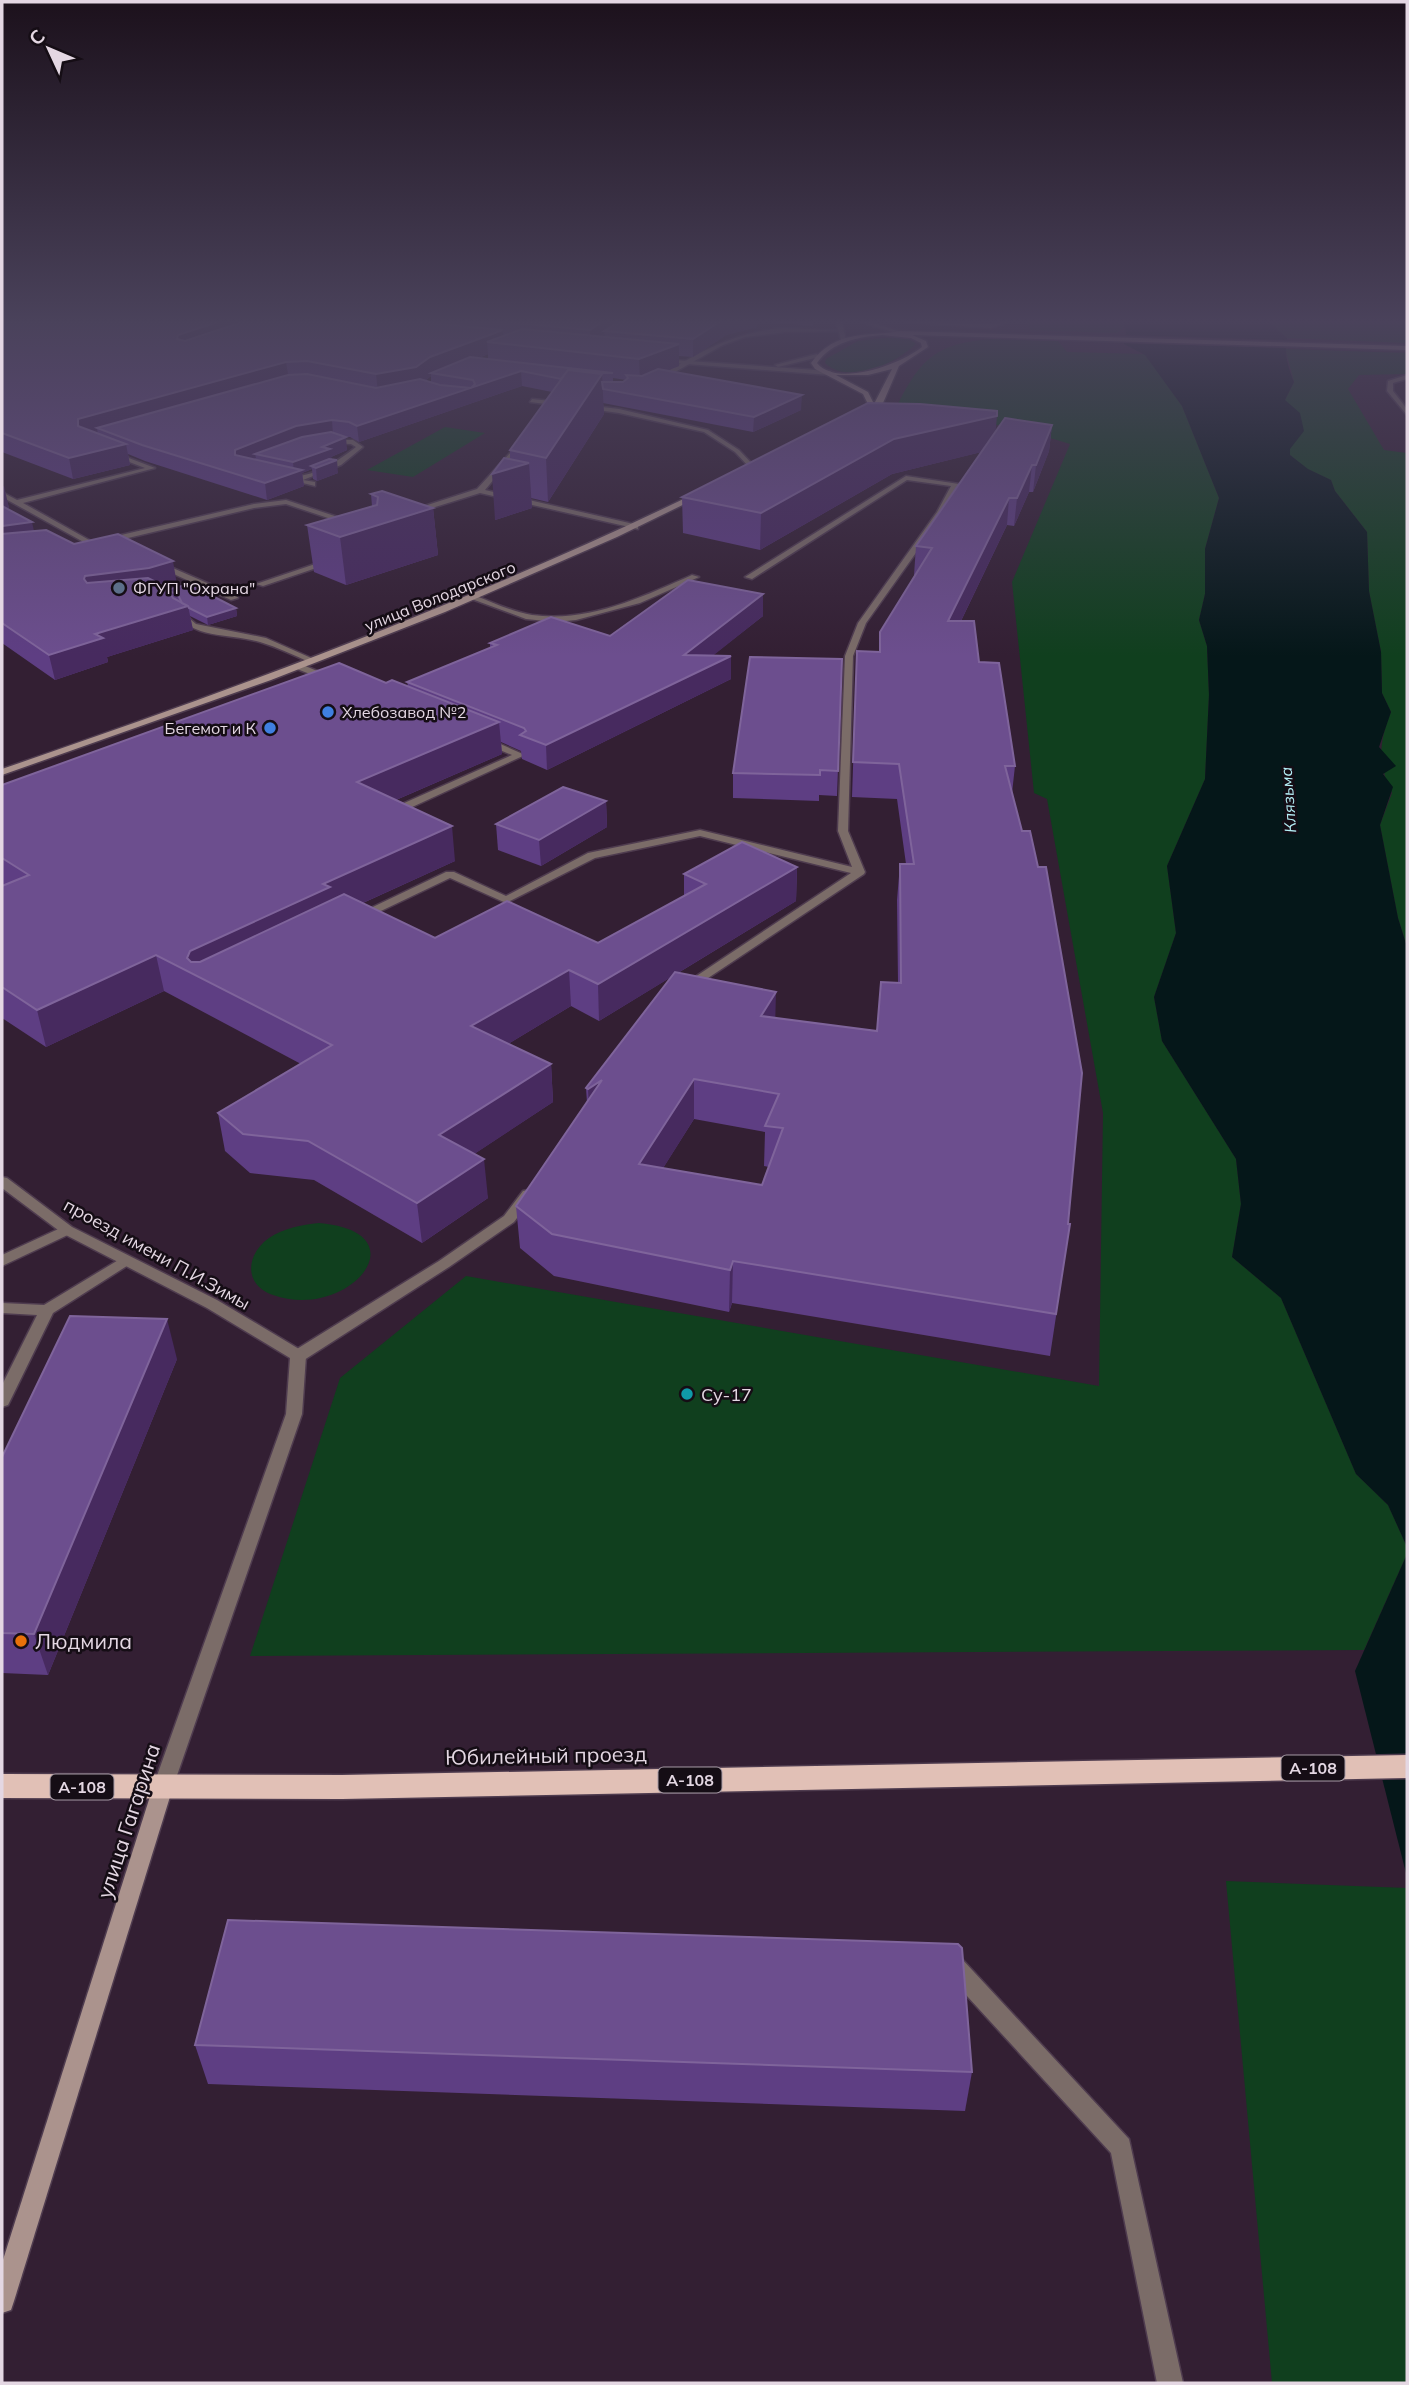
<svg xmlns="http://www.w3.org/2000/svg" width="1409" height="2385" font-family="Mulish,sans-serif">
<rect width="100%" height="100%" fill="#331f33"/>
<g fill="#103f1e">
<polygon points="1027,322 1123,322 1125,326 1117,333 1030,330"/>
<polygon points="1269,322 1407,322 1407,343 1287,338"/>
<path d="M894,337l15,2 7,5c-20,19 -66,42 -91,19l1,-4 32,-18z"/>
<path d="M995,339l63,2 9,11 78,2 37,52 37,92 -14,51v45l-6,26 8,26 2,49 -4,84 -38,87 9,67 -22,64 8,44 74,118 5,45 -9,53 49,41 75,176 32,31 19,42v7l-43,96 -1114,6 90,-278 126,-102 633,110 4,-273 -56,-314 -13,-6 -22,-211 58,-138 -60,-18 -118,-9c25,-54 40,-75 103,-78z"/>
<path d="M1285,349l122,4v21l-48,1 -11,14 36,61 23,3v493l-9,-28 -18,-93 12,-32c-15,-30 -13,-51 -1,-81l-9,-19 -1,-41 -12,-61 -2,-59 -32,-41 -4,-11 -24,-11 -17,-14 -5,-55 9,-18z"/>
<polygon points="445,427 485,433 413,477 367,470"/>
<path d="M319,1223c105,9 29,99 -46,72 -30,-10 -27,-41 -4,-57 15,-10 32,-13 50,-15z"/>
<polygon points="1226,1881 1407,1888 1407,2383 1272,2383"/>
</g>
<g fill="#051719">
<path d="M1123,322h146l18,16c-3,16 1,29 7,44l-9,18 15,13 4,18 -14,18v6l18,14 23,11 4,11 32,41 2,59 12,61 1,41 9,19 -12,35 17,19 -13,8 10,13 -13,38 18,93 9,29v600l-19,-42 -32,-31 -75,-176 -49,-41 9,-53 -5,-45 -74,-118 -8,-44 22,-64 -9,-67 38,-87 4,-84 -2,-49 -8,-26 6,-26v-45l14,-51 -37,-92 -37,-51 -21,-11 2,-12z"/>
<polygon points="1407,1554 1407,1877 1355,1671"/>
</g>
<polygon fill="#331f33" points="1122,335 1291,340 1289,348 1121,343"/>
<g fill="none" stroke-linecap="round" stroke-linejoin="round">
<defs>
<g id="service">
<polygon points="906,322 991,324 1007,322 991,328"/>
<path d="M785,328l60,3 -60,1 -40,5 -22,8 -64,36 -3,-2c40,-26 81,-48 129,-51z"/>
<polygon points="532,399 561,402 564,404 561,406 530,402"/>
<polygon points="585,405 619,409 708,430 739,450 756,468 751,469 735,452 704,432 619,413 583,408"/>
<path d="M325,440h28l10,7 -22,18 -38,15 12,2v4l-33,-8 2,-3c25,6 53,-13 72,-28l-5,-3 -24,-1z"/>
<polygon points="522,440 524,443 485,490 638,525 638,529 480,493 416,513 409,511 477,489"/>
<polygon points="113,452 155,468 23,503 91,541 104,542 104,539 254,504 286,500 356,523 349,525 286,504 254,508 107,543 104,546 89,545 2,497 2,492 17,500 145,468 111,455"/>
<polygon points="906,476 959,484 945,512 866,623 853,656 848,831 865,872 864,874 687,992 683,991 681,988 683,985 851,873 700,836 595,858 506,903 450,878 362,920 354,920 354,916 446,872 454,872 506,896 588,853 700,830 852,867 838,831 845,656 858,623 937,512 951,486 907,480 752,579 745,577"/>
<polygon points="327,560 334,562 263,586 256,584"/>
<polygon points="159,562 237,596 238,598 231,600 156,566 155,564"/>
<path d="M692,575l7,2 -59,26 -64,17 -21,2 -29,-3 -57,-21 7,-2c18,7 37,16 56,19 56,8 110,-18 160,-40z"/>
<path d="M178,609l18,15 70,14 52,23 -7,2c-17,-8 -34,-16 -51,-21 -30,-9 -66,-2 -86,-30z"/>
<polygon points="297,665 303,665 336,679 328,681 297,669"/>
<polygon points="483,739 489,739 525,755 410,808 402,808 402,804 512,755 483,743"/>
<polygon points="528,1190 535,1194 514,1222 449,1267 304,1360 292,1360 290,1356 292,1352 439,1261 504,1216 523,1191"/>
<polygon points="67,1225 74,1230 72,1233 2,1266 2,1255"/>
<polygon points="125,1256 132,1261 130,1264 53,1313 10,1401 8,1405 2,1407 2,1385 37,1315 2,1313 2,1303 44,1305"/>
<polygon points="953,1955 961,1958 1129,2139 1183,2383 1157,2383 1111,2153 945,1972 942,1965 945,1958"/>
</g>
<polygon id="minor" points="1407,375 1407,379 1393,383 1393,391 1407,409 1407,415 1387,391 1388,381"/>
<g id="tertiary">
<polygon points="836,322 842,322 846,341 841,340"/>
<polygon points="861,322 870,322 904,333 899,334"/>
<polygon points="817,354 819,357 778,367 775,365"/>
<polygon points="659,359 830,371 833,373 830,375 661,362"/>
<polygon points="2,1177 7,1178 72,1227 217,1300 304,1352 306,1356 302,1414 173,1787 170,1793 163,1796 156,1793 153,1787 286,1414 290,1358 207,1308 62,1233 2,1188"/>
</g>
<g id="secondary">
<path d="M901,331l506,15v4l-495,-15 14,6 2,6 -29,19 -16,37 -18,13 -3,-2 8,-6 -7,-14 -48,-25 -4,-6c25,-34 55,-26 90,-32zM882,335l29,3 10,5 1,4c-21,17 -85,41 -105,16 15,-21 40,-26 65,-28zM892,369l-18,35 -6,-12 -32,-17h32z"/>
<path d="M696,493l7,2 -86,42 -172,75 -174,68 -269,95v-6c236,-81 469,-167 694,-276z"/>
<polygon points="163,1778 170,1781 173,1787 14,2301 11,2310 2,2313 2,2263 153,1787 156,1781"/>
</g>
<polygon id="trunk" points="1407,1755 1407,1778 342,1799 2,1798 2,1774 342,1775"/>
</defs>
<use href="#service" stroke="#4f3c4f" stroke-width="3"/>
<use href="#minor" stroke="#4f3c4f" stroke-width="3"/>
<use href="#tertiary" stroke="#4f3c4f" stroke-width="3"/>
<use href="#secondary" stroke="#4f3c4f" stroke-width="3"/>
<use href="#trunk" stroke="#4f3c4f" stroke-width="3"/>
<use href="#service" fill="#7b6c68" fill-rule="evenodd"/>
<use href="#minor" fill="#7b6c68" fill-rule="evenodd"/>
<use href="#tertiary" fill="#7b6c68" fill-rule="evenodd"/>
<use href="#secondary" fill="#ab938d" fill-rule="evenodd"/>
<use href="#trunk" fill="#e1c0b6" fill-rule="evenodd"/>
</g>
<g fill="#5e3e83" fill-rule="evenodd">
<path d="M2,322h755v5l-31,8 -33,22 -14,-1v10l-13,5 135,39 -48,22 -150,-29 1,11 -56,88 -17,-4 1,10 -37,12 15,-61v-9l42,-58 -30,-6 -163,56 -9,-5h-6l3,13 -16,7 7,16 -21,8 -4,-2 -1,-10 -10,4 2,13 -37,14 -122,-39 -17,-7 2,11 -57,14 -71,-27zM488,354v5l-9,-1zM431,376v7l-6,-2zM613,378l13,2 -3,2h-10z"/>
<polygon points="770,322 813,322 813,326"/>
<path d="M1052,425l-3,26 -16,41h-4l-15,34 -7,-1 -46,96 18,41 36,104 -3,27 56,431h2l-20,132 -318,-53 -3,9 -175,-36 -34,-28 -4,-42 71,-103 -1,-15 85,-111 -72,44 -28,-15 -63,38 43,20 2,38 -79,52 14,44 -66,45 -108,-63 -64,-7 -25,-22 -7,-38 83,-49 -137,-73 -118,56 -44,-29v-233l384,-102 22,3 -1,-4 83,-34v-5l120,-7 153,-42v22l-50,39 18,24 -184,91 -25,-11 -1,-8 -20,-9 1,12 -106,46 59,61 -92,42 72,35 163,5 86,-47v-22l113,-7 -1,34 -118,72 98,45 101,13 21,-48 -1,-83 3,-36h6l-9,-65 -45,-2 5,-146 22,1 1,-20 35,-57h-1l2,-29 65,-94 -89,22 -132,76 -77,-17 -1,-36 314,-66zM694,1119l71,13 -1,34 5,1 -7,18 -99,-17z"/>
<polygon points="2,485 9,508 6,509 34,531 74,544 177,585 166,588 167,590 236,608 237,616 208,625 190,616 193,630 107,657 108,662 55,680 2,643"/>
<polygon points="371,494 433,508 438,555 346,585 314,572 307,525 372,506"/>
<polygon points="842,659 837,796 819,795 819,801 733,798 733,773"/>
<polygon points="606,801 607,827 541,866 498,850 496,824"/>
<polygon points="177,1359 48,1675 2,1673 2,1457"/>
<polygon points="195,2045 972,2072 965,2111 208,2084"/>
</g>
<g fill="#472a5f">
<polygon points="218,322 268,322 181,354 177,339 178,335"/>
<polygon points="602,322 620,322 604,331 605,338 590,348 590,330"/>
<polygon points="719,322 757,322 757,327 726,335 693,357 693,339"/>
<polygon points="503,330 504,344 487,342 488,354 437,374 431,373 431,376 418,386 378,393 376,374 430,357"/>
<polygon points="679,344 679,366 640,381 639,359"/>
<polygon points="286,362 289,380 97,428 98,435 78,426 78,419"/>
<polygon points="521,371 522,386 359,442 357,426"/>
<polygon points="602,374 604,414 548,502 546,458"/>
<polygon points="802,395 801,410 753,432 754,417"/>
<polygon points="997,416 994,449 892,474 760,550 761,513 894,439"/>
<polygon points="332,420 333,435 255,454 256,458 237,466 235,450 296,426"/>
<polygon points="1052,425 1049,451 1033,492 1036,465"/>
<polygon points="346,437 347,450 331,457 332,462 337,460 338,473 317,481 316,468 311,466 312,469 302,473 304,486 267,500 265,483 294,473 293,462"/>
<polygon points="126,444 130,465 73,479 69,458"/>
<polygon points="529,463 532,508 495,520 492,474"/>
<polygon points="1032,465 1029,492 1014,526 1017,498"/>
<polygon points="4,486 9,508 2,509 2,487"/>
<polygon points="1009,498 1007,525 946,652 948,621"/>
<polygon points="433,508 438,555 346,585 340,537"/>
<polygon points="32,522 37,545 2,549 2,526"/>
<polygon points="173,561 177,585 154,591 90,600 84,579 85,576"/>
<polygon points="763,594 763,616 685,678 684,655"/>
<polygon points="188,606 193,630 107,657 108,662 55,680 49,655 95,634"/>
<polygon points="236,608 237,616 208,625 207,617"/>
<polygon points="731,656 731,679 547,770 546,745"/>
<polygon points="499,722 502,754 361,815 357,782"/>
<polygon points="606,801 607,827 541,866 539,840"/>
<polygon points="452,826 455,861 334,916 209,982 187,958 190,951 323,884"/>
<polygon points="797,867 796,901 599,1021 598,984"/>
<polygon points="156,955 164,991 46,1047 37,1010"/>
<polygon points="569,970 571,1006 475,1064 471,1026"/>
<polygon points="776,992 775,1030 761,1016"/>
<polygon points="551,1064 553,1102 444,1174 439,1135"/>
<polygon points="694,1079 694,1119 640,1205 639,1164"/>
<polygon points="602,1080 590,1129 588,1089"/>
<polygon points="484,1159 488,1198 422,1243 417,1203"/>
<polygon points="733,1261 732,1303 729,1312 730,1270"/>
<polygon points="167,1319 177,1359 48,1675 34,1634"/>
</g>
<g fill="#6c4e8e" stroke="#7f649b" stroke-width="2" fill-rule="evenodd">
<polygon points="2,322 218,322 178,335 177,339 185,341 242,322 418,322 503,330 430,357 416,367 376,374 307,361 286,362 78,419 78,426 126,444 69,458 2,433"/>
<polygon points="506,322 602,322 590,330"/>
<polygon points="619,322 719,322 693,339 604,331"/>
<polygon points="522,329 679,344 639,359 487,342"/>
<polygon points="470,357 613,373 598,373 568,370 561,379 521,371 357,426 349,422 332,420 296,426 235,450 235,455 302,470 265,483 142,445 97,428 288,375 307,374 376,388 420,379 440,385 471,388 475,384 473,380 431,373"/>
<polygon points="658,369 802,395 754,417 603,389 602,382 623,382 628,378 626,375 642,376"/>
<polygon points="568,370 602,374 546,458 510,450"/>
<polygon points="868,403 920,404 997,411 997,416 894,439 761,513 682,497"/>
<path d="M1005,418l47,7 -16,40h-4l-15,33h-8l-61,123h26l5,41 20,1 16,103h-10l17,65h8l8,36h8l36,206 -14,151h2l-14,90 -323,-53 -3,9 -178,-36 -36,-28 86,-126 -14,9 -2,-1 89,-116 101,20 -15,24 116,15 4,-49 20,1 -1,-119h14l-15,-100 -46,-2 4,-111 23,1v-20l52,-84 -16,-2zM694,1079l85,15 -14,32 18,2 -21,57 -123,-21z"/>
<polygon points="331,432 346,437 322,447 330,449 293,462 255,454 302,437"/>
<polygon points="504,458 529,463 492,474"/>
<polygon points="329,459 337,460 316,468 311,466"/>
<polygon points="382,491 433,508 340,537 307,525 377,505 378,497 371,494"/>
<polygon points="2,506 32,522 2,526"/>
<polygon points="46,530 74,544 118,534 173,561 149,568 85,576 84,579 87,583 148,578 166,587 173,598 188,606 95,634 103,638 49,655 2,623 2,534"/>
<polygon points="688,580 763,594 684,655 731,656 546,745 520,735 526,731 524,728 407,682 497,645 490,643 551,617 610,636"/>
<polygon points="189,584 236,608 207,617 189,608 188,606 182,603 178,595 167,590"/>
<polygon points="750,657 842,659 838,771 820,770 820,775 733,773"/>
<polygon points="339,663 386,683 392,680 499,722 357,782 452,826 323,884 330,887 190,951 187,958 191,962 200,962 344,894 435,938 507,901 598,943 706,884 684,874 742,842 797,867 598,984 569,970 471,1026 551,1064 439,1135 484,1159 417,1203 308,1141 243,1134 218,1113 332,1045 156,955 37,1010 2,987 2,886 29,875 2,858 2,785"/>
<polygon points="563,787 606,801 539,840 496,824"/>
<polygon points="70,1316 167,1319 34,1634 2,1633 2,1457"/>
<polygon points="228,1920 958,1944 962,1948 972,2072 195,2045"/>
</g>
<linearGradient id="sky" x2="0" y2="1"><stop stop-color="#1c111c"/><stop offset="0.49" stop-color="#4a425b"/><stop offset="1" stop-color="#4a425b" stop-opacity="0"/></linearGradient>
<rect width="1409" height="656" fill="url(#sky)"/>
<circle fill="#5c6f8a" stroke="#150d15" stroke-width="2.5" cx="119" cy="588" r="7"/>
<g fill="#3f7fe0" stroke="#150d15" stroke-width="2.5">
<circle cx="328" cy="712" r="7"/>
<circle cx="270" cy="728" r="7"/>
</g>
<circle fill="#0f9aa8" stroke="#150d15" stroke-width="2.5" cx="687" cy="1394" r="7"/>
<circle fill="#e8710a" stroke="#150d15" stroke-width="2.5" cx="21" cy="1641" r="7"/>
<g text-anchor="middle" dominant-baseline="central" stroke-width="5" stroke-linejoin="round" paint-order="stroke">
<g font-size="16" fill="#e4d7e3" stroke="#150d15" text-anchor="start">
<text x="133" y="588">ФГУП "Охрана"</text>
<text x="342" y="712">Хлебозавод №2</text>
<text x="256" y="728" text-anchor="end">Бегемот и К</text>
</g>
<g font-size="16" fill="#e4d7e3" stroke="#150d15">
<text transform="translate(440 596) rotate(-22)">улица Володарского</text>
</g>
<g font-size="16" font-style="italic" fill="#b5f1f8" stroke="#150d15">
<text transform="translate(1288 800) rotate(-94)">Клязьма</text>
</g>
<g fill="#150d15" stroke="#a69aa5" stroke-width="2">
<rect x="1281.5" y="1755.5" width="63" height="25" rx="5"/>
<rect x="658.5" y="1767.5" width="63" height="25" rx="5"/>
<rect x="50.5" y="1774.5" width="63" height="25" rx="5"/>
</g>
<g font-size="16" font-weight="bold" fill="#e4d7e3">
<text x="1313" y="1768">А-108</text>
<text x="690" y="1780">А-108</text>
<text x="82" y="1787">А-108</text>
</g>
<g font-size="18" fill="#e4d7e3" stroke="#150d15">
<text transform="translate(157 1254) rotate(29)">проезд имени П.И.Зимы</text>
</g>
<g font-size="18" fill="#e4d7e3" stroke="#150d15" text-anchor="start">
<text x="701" y="1394">Су-17</text>
</g>
<g font-size="21" fill="#e4d7e3" stroke="#150d15" text-anchor="start">
<text x="35" y="1641">Людмила</text>
</g>
<g font-size="21" fill="#e4d7e3" stroke="#150d15">
<text transform="translate(546 1755) rotate(-1)">Юбилейный проезд</text>
<text transform="translate(128 1821) rotate(-72)">улица Гагарина</text>
</g>
</g>
<rect width="1409" height="2385" fill="none" stroke="#e4d7e3" stroke-width="7"/>
<g transform="translate(49 49) rotate(314)" stroke="#150d15" stroke-width="5" paint-order="stroke">
<path d="M0-5L12 26L0 18L-12 26Z" fill="#e4d7e3"/>
<text y="-10" font-size="19" font-weight="bold" text-anchor="middle" fill="#e4d7e3">С</text>
</g>
</svg>
